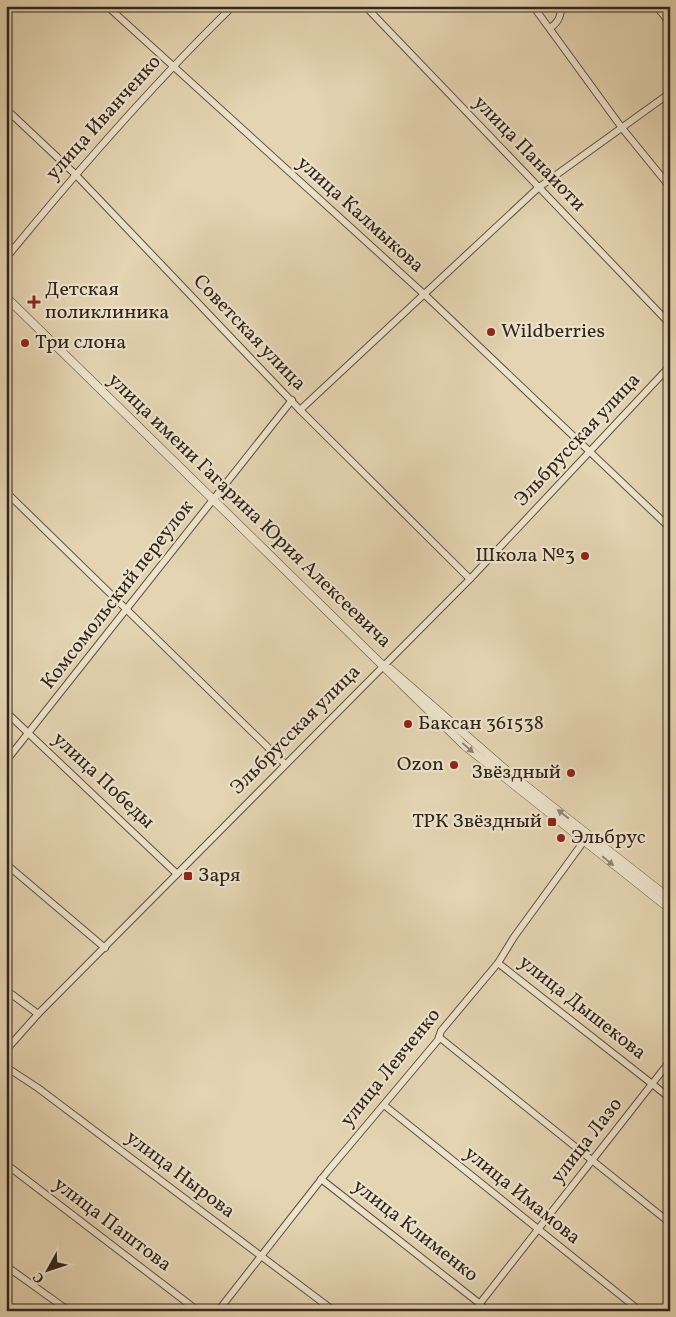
<svg xmlns="http://www.w3.org/2000/svg" width="676" height="1317" font-family="Vollkorn,serif">
<rect width="100%" height="100%" fill="#e4d4b1"/>
<filter id="stains"><feTurbulence type="fractalNoise" baseFrequency=".004" numOctaves="4"/><feColorMatrix values="0 0 0 0 .2 0 0 0 0 .09 0 0 0 0 .02 0 0 0 .5 -.17"/></filter>
<radialGradient id="worn" r=".72"><stop offset=".6" stop-color="#630" stop-opacity="0"/><stop offset="1" stop-color="#630" stop-opacity=".3"/></radialGradient>
<g fill="none" stroke-linecap="round" stroke-linejoin="round">
<defs>
<g id="minor">
<polyline points="107,6 425,295 670,528"/>
<polyline points="365,6 670,324"/>
<polyline points="533,6 622,128 670,187"/>
<polyline points="656,6 670,23"/>
<path d="M550,28c9,-6 10,-11 12,-22"/>
<polyline points="6,109 75,174 300,410 470,579"/>
<path d="M6,258c73,-89 145,-172 227,-252"/>
<polyline points="300,410 538,188 670,93"/>
<polyline points="6,492 285,764"/>
<polyline points="6,712 177,874"/>
<polyline points="6,761 292,400"/>
<polyline points="6,864 105,948"/>
<polyline points="498,963 670,1098"/>
<polyline points="6,990 38,1014"/>
<polyline points="439,1037 670,1223"/>
<polyline points="6,1050 38,1014 470,579 670,366"/>
<polyline points="6,1067 38,1088 334,1311"/>
<polyline points="384,1105 640,1311"/>
<polyline points="6,1164 198,1311"/>
<polyline points="321,1179 479,1303 486,1311"/>
<polyline points="6,1266 69,1311"/>
<polyline points="218,1311 327,1172 438,1040 441,1031 498,963 514,937 584,841"/>
<polyline points="474,1311 670,1061"/>
</g>
<g id="tertiary">
<polyline points="6,297 464,745 670,909"/>
<polyline points="390,669 507,771 670,899"/>
</g>
</defs>
<use href="#minor" stroke="#5e5041" stroke-width="8"/>
<use href="#tertiary" stroke="#5e5041" stroke-width="9"/>
<use href="#minor" stroke="#ede3cc" stroke-width="6"/>
<use href="#tertiary" stroke="#ede3cc" stroke-width="8"/>
</g>
<defs><path id="oneway-solid" d="M-6-.8H1V-3.2L6.5 0L1 3.2V.8H-6Z" transform="scale(1.25)"/></defs>
<g fill="#8f8474">
<use href="#oneway-solid" transform="translate(468 748) rotate(41)"/>
<use href="#oneway-solid" transform="translate(563 814) rotate(-142)"/>
<use href="#oneway-solid" transform="translate(608 861) rotate(39)"/>
</g>
<g fill="#8f2418" stroke="#ede3cc" stroke-width="2">
<path d="M31.5 294.5h5v5h5v5h-5v5h-5v-5h-5v-5h5z"/>
<circle cx="491" cy="332" r="5"/>
<circle cx="25" cy="343" r="5"/>
<circle cx="585" cy="556" r="5"/>
<circle cx="408" cy="724" r="5"/>
<circle cx="454" cy="765" r="5"/>
<circle cx="571" cy="773" r="5"/>
<rect x="547" y="817" width="10" height="10" rx="2.5"/>
<circle cx="561" cy="838" r="5"/>
<rect x="183" y="871" width="10" height="10" rx="2.5"/>
</g>
<g text-anchor="middle" dominant-baseline="central" stroke-width="4.5" stroke-linejoin="round" paint-order="stroke">
<g font-size="20" fill="#31241c" stroke="#ede3cc">
<text transform="translate(104 118) rotate(-48)">улица Иванченко</text>
<text transform="translate(529 154) rotate(46)">улица Панаиоти</text>
<text transform="translate(360 215) rotate(42)">улица Калмыкова</text>
<text transform="translate(249 333) rotate(46)">Советская улица</text>
<text transform="translate(578 440) rotate(-47)">Эльбрусская улица</text>
<text transform="translate(249 511) rotate(44)">улица имени Гагарина Юрия Алексеевича</text>
<text transform="translate(118 595) rotate(-52)">Комсомольский переулок</text>
<text transform="translate(296 730) rotate(-45)">Эльбрусская улица</text>
<text transform="translate(103 781) rotate(43)">улица Победы</text>
<text transform="translate(582 1008) rotate(38)">улица Дышекова</text>
<text transform="translate(391 1068) rotate(-51)">улица Левченко</text>
<text transform="translate(587 1141) rotate(-52)">улица Лазо</text>
<text transform="translate(180 1175) rotate(37)">улица Нырова</text>
<text transform="translate(522 1196) rotate(39)">улица Имамова</text>
<text transform="translate(112 1225) rotate(37)">улица Паштова</text>
<text transform="translate(415 1231) rotate(38)">улица Клименко</text>
</g>
<g font-size="20" fill="#31241c" stroke="#ede3cc" text-anchor="start">
<text x="45" y="290">Детская<tspan x="45" dy="23">поликлиника</tspan></text>
<text x="501" y="332">Wildberries</text>
<text x="35" y="343">Три слона</text>
<text x="575" y="556" text-anchor="end">Школа №3</text>
<text x="418" y="724">Баксан 361538</text>
<text x="444" y="765" text-anchor="end">Ozon</text>
<text x="561" y="773" text-anchor="end">Звёздный</text>
<text x="542" y="822" text-anchor="end">ТРК Звёздный</text>
<text x="571" y="838">Эльбрус</text>
<text x="198" y="876">Заря</text>
</g>
</g>
<rect width="676" height="1317" fill="none" stroke="#e4d4b1" stroke-width="25"/>
<rect x="8" y="8" width="661" height="1302" fill="none" stroke="#31241c" stroke-width="2.5"/>
<rect x="12" y="12" width="651" height="1292" fill="none" stroke="#31241c"/>
<g transform="translate(48 1270) rotate(230)" stroke="#ede3cc" stroke-width="4" paint-order="stroke">
<path d="M0-4L9 19L0 12L-9 19Z" fill="#31241c"/>
<text y="-8" font-size="14" font-weight="bold" text-anchor="middle" fill="#31241c">С</text>
</g>
<rect width="100%" height="100%" filter="url(#stains)"/>
<rect width="100%" height="100%" fill="url(#worn)"/>
</svg>
